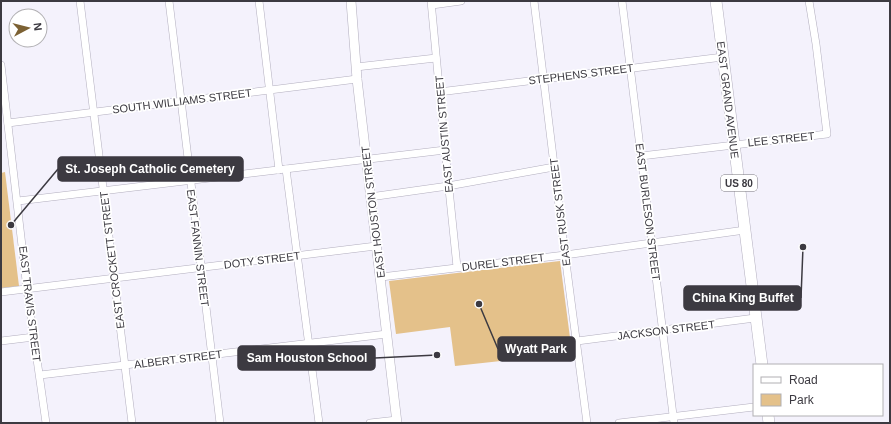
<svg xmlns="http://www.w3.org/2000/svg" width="891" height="424" font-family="Helvetica,sans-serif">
<rect width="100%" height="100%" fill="#f4f2fc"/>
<g fill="#e4c18a">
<polygon points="5,172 19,286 1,288 1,173"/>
<polygon points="560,261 572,353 455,366 450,327 396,334 389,281"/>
</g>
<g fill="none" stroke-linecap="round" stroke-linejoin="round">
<defs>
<g id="minor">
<polyline points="80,1 132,423"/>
<polyline points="169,1 220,423"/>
<polyline points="259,1 279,170"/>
<polyline points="431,1 445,150 457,267"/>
<polyline points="534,1 565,255 587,423"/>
<polyline points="622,1 674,423"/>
<polyline points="432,5 461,1"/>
<polyline points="1,65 27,289 46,423"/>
<polyline points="356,67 436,58"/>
<polyline points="439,92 723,57"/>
<polyline points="8,123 357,79"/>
<polyline points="641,156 827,134 816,44 809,1"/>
<polyline points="286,169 319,423"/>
<polyline points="370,197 448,186 554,167"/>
<polyline points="18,201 445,150"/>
<polyline points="381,277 565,255 745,230"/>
<polyline points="1,292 376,246"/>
<polyline points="1,341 34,337"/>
<polyline points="577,341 755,318"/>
<polyline points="40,375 387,334"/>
<polyline points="370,423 397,420"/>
<polyline points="619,423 754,407"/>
</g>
<polyline id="major" points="351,1 357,79 397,423"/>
<g id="highway">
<polyline points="716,1 762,365"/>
<polyline points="768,415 769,423"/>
</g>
</defs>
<use href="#minor" stroke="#b2aebe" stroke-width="8"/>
<use href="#major" stroke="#b2aebe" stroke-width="10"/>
<use href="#highway" stroke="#b2aebe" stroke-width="12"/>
<use href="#minor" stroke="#fff" stroke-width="7"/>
<use href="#major" stroke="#fff" stroke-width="9"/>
<use href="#highway" stroke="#fff" stroke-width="11"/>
</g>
<g text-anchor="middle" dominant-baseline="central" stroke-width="3.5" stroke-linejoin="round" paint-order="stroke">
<rect fill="#fff" stroke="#76757a" stroke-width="1" x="721" y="175" width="36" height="16" rx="3"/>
<g font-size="10" font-weight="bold" fill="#3c3a41">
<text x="739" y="183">US 80</text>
</g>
<g font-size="11" fill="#3c3a41" stroke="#fff">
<text transform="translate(581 74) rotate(-7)">STEPHENS STREET</text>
<text transform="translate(728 100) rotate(83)">EAST GRAND AVENUE</text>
<text transform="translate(182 101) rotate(-7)">SOUTH WILLIAMS STREET</text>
<text transform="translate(444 134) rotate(-95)">EAST AUSTIN STREET</text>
<text transform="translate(781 139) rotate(-6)">LEE STREET</text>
<text transform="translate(373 212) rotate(-97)">EAST HOUSTON STREET</text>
<text transform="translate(560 212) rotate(-97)">EAST RUSK STREET</text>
<text transform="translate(648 212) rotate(83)">EAST BURLESON STREET</text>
<text transform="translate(198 248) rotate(83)">EAST FANNIN STREET</text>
<text transform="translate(112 260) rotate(-97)">EAST CROCKETT STREET</text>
<text transform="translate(262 260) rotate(-7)">DOTY STREET</text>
<text transform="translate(503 262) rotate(-7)">DUREL STREET</text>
<text transform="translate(30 304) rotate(83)">EAST TRAVIS STREET</text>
<text transform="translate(666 330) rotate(-7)">JACKSON STREET</text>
<text transform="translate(178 359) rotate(-7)">ALBERT STREET</text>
</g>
</g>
<path fill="none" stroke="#3c3a41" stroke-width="1.5" d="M11 225L58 169M803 247L801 298M479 304L498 349M437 355L375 358"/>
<g fill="#3c3a41" stroke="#fff" stroke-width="1.5">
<circle cx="11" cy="225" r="4"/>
<circle cx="803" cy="247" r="4"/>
<circle cx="479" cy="304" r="4"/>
<circle cx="437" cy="355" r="4"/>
</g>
<g fill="#3c3a41" stroke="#3c3a41" stroke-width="1.5">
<rect x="58" y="157" width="185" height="24" rx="4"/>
<rect x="684" y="286" width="117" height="24" rx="4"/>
<rect x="498" y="337" width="77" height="24" rx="4"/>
<rect x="238" y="346" width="137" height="24" rx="4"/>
</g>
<g font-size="12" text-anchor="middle" font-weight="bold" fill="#fff">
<text x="150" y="173">St. Joseph Catholic Cemetery</text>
<text x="743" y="302">China King Buffet</text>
<text x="536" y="353">Wyatt Park</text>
<text x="307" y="362">Sam Houston School</text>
</g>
<rect width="891" height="424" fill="none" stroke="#3c3a41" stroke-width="4"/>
<rect x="753" y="364" width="130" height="52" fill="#ffffff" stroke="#b1b0b3"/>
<rect x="761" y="377" width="20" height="6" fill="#ffffff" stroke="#b1b0b3"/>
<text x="789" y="384" font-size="12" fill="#3c3a41">Road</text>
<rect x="761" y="394" width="20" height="12" fill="#e4c18a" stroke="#b1b0b3"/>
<text x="789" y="404" font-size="12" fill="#3c3a41">Park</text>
<g transform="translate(28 28) rotate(83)"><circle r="19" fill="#ffffff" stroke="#b1b0b3"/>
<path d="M0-3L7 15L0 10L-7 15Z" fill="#7c6133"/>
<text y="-6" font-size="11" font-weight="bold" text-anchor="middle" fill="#3c3a41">N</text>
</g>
</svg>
